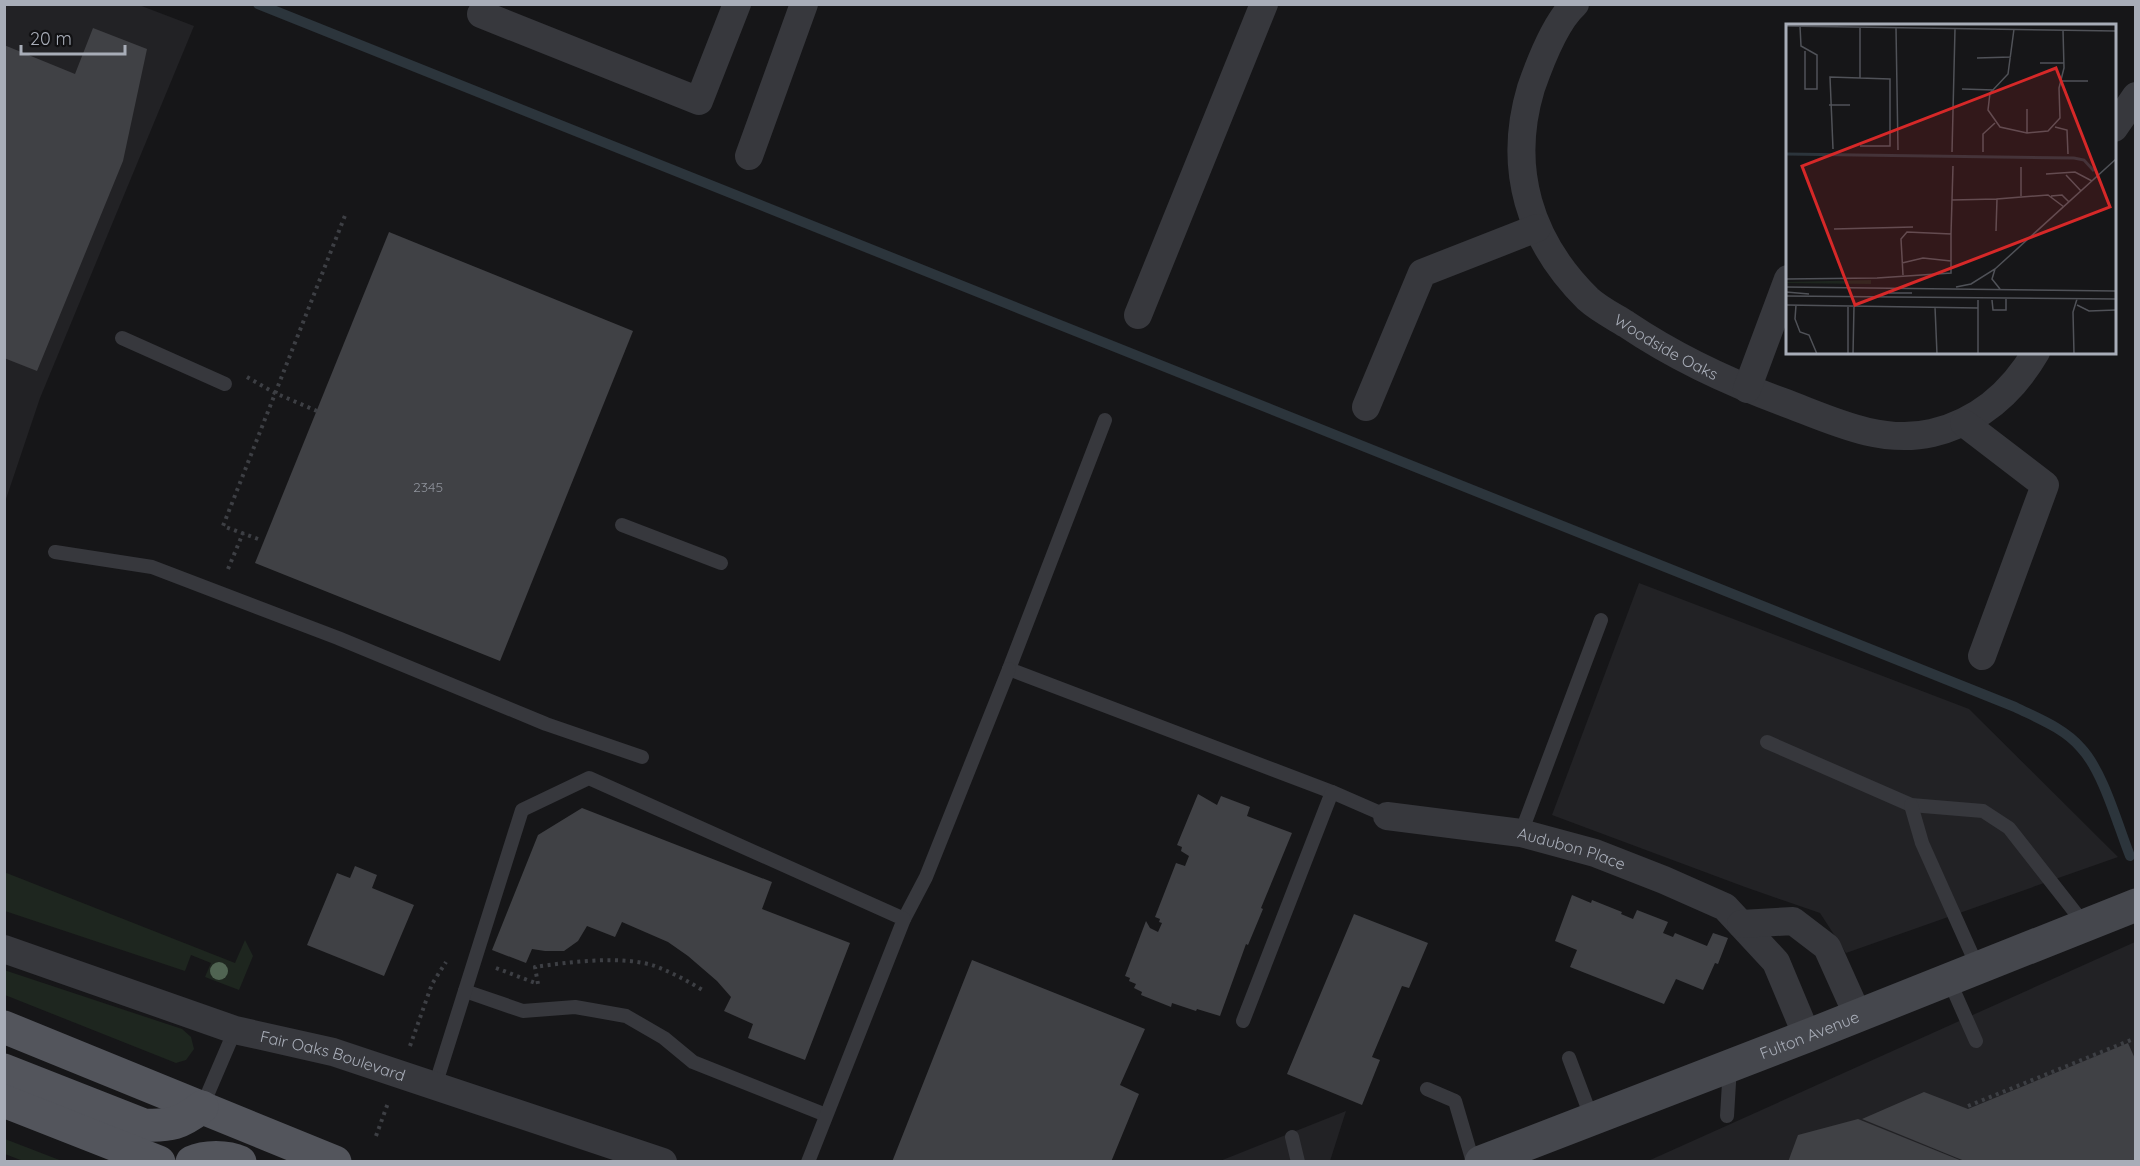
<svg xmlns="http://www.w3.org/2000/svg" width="2140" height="1166" font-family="Quicksand,sans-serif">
<rect width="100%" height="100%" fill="#161618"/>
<g fill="#222225">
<polygon points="5,5 139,5 194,26 40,398 5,502"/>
<polygon points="1639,583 1969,709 2118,857 1846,953 1820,913 1745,887 1552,815"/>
<polygon points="2135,942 2135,1161 1648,1161"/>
<polygon points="1346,1111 1330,1161 1220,1161"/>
</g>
<g fill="#1e261f">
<polygon points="4,872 235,963 245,940 253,956 239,990 205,977 211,963 191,955 185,971 5,911"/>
<polygon points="4,970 182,1029 191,1037 194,1049 186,1060 176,1063 5,995"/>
<polygon points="4,1139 5,1139 62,1161 23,1161 5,1154"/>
</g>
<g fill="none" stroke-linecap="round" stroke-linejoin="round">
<path stroke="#2c353c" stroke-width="10" d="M258,4l1757,703c22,11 49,21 66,41 22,23 37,78 49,108"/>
</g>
<g fill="#404145">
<polygon points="93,28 147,49 123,161 37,371 4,358 4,45 75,74"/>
<polygon points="389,232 633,331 500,661 255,563"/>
<polygon points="1198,794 1217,805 1221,796 1250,807 1247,816 1292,833 1261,908 1263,909 1248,945 1246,944 1220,1016 1197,1009 1196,1011 1172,1003 1171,1007 1141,995 1142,992 1134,988 1136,984 1129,981 1130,978 1125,976 1146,921 1150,928 1158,932 1162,923 1159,922 1160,919 1155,917 1176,863 1185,866 1189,856 1181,851 1182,847 1177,845"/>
<polygon points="582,808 772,882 762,909 850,943 805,1060 748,1038 753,1024 724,1011 731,997 717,981 688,956 668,942 622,922 615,937 587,926 578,941 564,951 545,951 532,949 526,963 492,950 538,835"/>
<polygon points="355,866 377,875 372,888 414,905 384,976 307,945 337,873 350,878"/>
<polygon points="1572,895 1591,903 1592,900 1622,912 1621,914 1633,919 1637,910 1668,922 1663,933 1673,937 1675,933 1707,946 1713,933 1728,938 1718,964 1715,963 1703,990 1676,979 1664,1004 1570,967 1577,950 1555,941"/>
<polygon points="1354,914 1428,943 1409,988 1402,986 1372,1057 1380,1060 1362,1105 1287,1074"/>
<polygon points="972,960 1145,1029 1120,1085 1139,1094 1111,1162 892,1162"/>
<polygon points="2128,1043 2136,1061 2136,1162 1967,1162 1862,1119 1924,1092 1968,1109"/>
<polygon points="1858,1119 1962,1161 1962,1162 1788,1162 1798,1135"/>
</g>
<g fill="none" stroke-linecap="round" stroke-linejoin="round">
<g stroke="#3d3f44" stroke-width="4" stroke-dasharray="3 4.5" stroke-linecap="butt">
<polyline points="247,377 275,393 317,411"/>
<polyline points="258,539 223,526 346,213"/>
<polyline points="228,569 243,533"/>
<path d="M496,968l42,16 -3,-17c34,-5 87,-12 120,-1 18,7 33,15 49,25"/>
<polyline points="410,1046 432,984 446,962"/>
<polyline points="1968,1106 2136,1038"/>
<polyline points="376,1136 388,1103"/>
</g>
<g stroke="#37383d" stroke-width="14">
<polyline points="122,338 225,384"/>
<polyline points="1105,420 1009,669 1332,792"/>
<polyline points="622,525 721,563"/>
<polyline points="55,552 152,567 338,638 546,724 642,757"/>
<polyline points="1767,742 1911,805 1983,811 2009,828 2085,925"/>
<polyline points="1911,805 1922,843 1978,968"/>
<polyline points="1521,833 1601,620"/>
<polyline points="904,919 926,877 1009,669"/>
<polyline points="1949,980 1976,1041"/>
<polyline points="465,991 523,1011 575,1007 626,1016 664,1038 693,1062 826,1115"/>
<polyline points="1243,1021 1332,792 1387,816"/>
<polyline points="1569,1058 1592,1119"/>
<polyline points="435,1086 522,810 589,778 904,919 808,1162"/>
<polyline points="1427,1089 1455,1101 1473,1162"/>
<polyline points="202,1107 235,1030"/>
<polyline points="1727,1116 1730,1066"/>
<polyline points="1292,1137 1298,1162"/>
</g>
<g stroke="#37383d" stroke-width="28">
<path id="s1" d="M1575,4c-19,17 -36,61 -44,84 -24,80 -2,153 57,211 11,10 25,17 38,25 49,33 102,58 157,78 48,18 97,43 149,31 46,-11 80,-40 104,-81"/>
<polyline points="481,14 699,101 737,4"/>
<polyline points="2114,128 2136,96"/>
<polyline points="749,156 804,4"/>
<polyline points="1138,315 1264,4"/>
<polyline points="1747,389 1788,279"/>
<polyline points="1366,407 1422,273 1537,228"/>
<polyline points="1964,423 2045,485 1982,656"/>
<path id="s2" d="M1387,816l134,17 74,20 69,27 61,27 51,55 31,74"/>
<polyline points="1741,924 1793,921 1827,947 1858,1016"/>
<path id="s3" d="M4,949l231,81 98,22 330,110"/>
</g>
<path stroke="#45474d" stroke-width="33" id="s4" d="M1481,1162l326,-126 329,-131"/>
<g stroke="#53555c" stroke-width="33">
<polyline points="4,1027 335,1162"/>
<path d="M4,1070l140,55c27,1 36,-1 58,-18"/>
<polyline points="4,1101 159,1162"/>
<path d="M192,1162c13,-6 35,-6 48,0"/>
</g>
</g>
<circle fill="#506452" cx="219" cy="971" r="9"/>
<g text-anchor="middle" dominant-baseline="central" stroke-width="4.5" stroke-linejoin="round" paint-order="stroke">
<g font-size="14" fill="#8e929b">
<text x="428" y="487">2345</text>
</g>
<g font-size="16" fill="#a8adb8" stroke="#111113">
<text stroke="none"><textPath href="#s1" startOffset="418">Woodside Oaks</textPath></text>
<text stroke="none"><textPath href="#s2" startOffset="188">Audubon Place</textPath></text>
<text stroke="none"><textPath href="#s4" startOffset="352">Fulton Avenue</textPath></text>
<text stroke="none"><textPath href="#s3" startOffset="346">Fair Oaks Boulevard</textPath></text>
</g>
</g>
<g transform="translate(1786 24)">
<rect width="330" height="330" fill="#161618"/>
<path d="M85,256v4l-85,-1v-1z" fill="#1e261f"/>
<path fill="none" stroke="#2c353c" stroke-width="3" d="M0,130l288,4 10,2 10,11"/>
<path fill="none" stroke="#505258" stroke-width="1.5" d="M0,2l330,5M14,2l1,20 16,9v34h-12v-38M74,3v51M110,4l2,122M228,5l-6,45 -18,19 -2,17 12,17 27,6 21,-2 12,-13 -1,-30 5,-20 -1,-38M191,34l34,-1M254,39h24M274,57h28M176,65l32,1M43,81h21M241,85v24M269,103l12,3 1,24M47,125l-3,-72 60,2v67h-30M166,128l3,-123M197,128v-18l12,-11M167,142l-1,34 45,-1M235,143v29M260,150l29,-2 17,9M280,151l15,16M265,172l11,-1 7,7M48,205l79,-2M210,207l1,-32 51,-4 16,12M165,210l1,-34M116,239l21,-5 28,3M209,245l-3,10 8,10M0,255l91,-1 74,-5v-39l-44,-2 -6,7 2,36M0,263l330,4M170,263l15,-3 24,-15 121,-110M0,268l23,2M103,269h23M0,272l330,3M206,276l1,10h13v-11M0,281l192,3M10,281l-1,14 5,13 9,3 8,19M291,281l12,6 27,-1M149,283l2,47M62,330v-48M67,330l1,-48M192,330v-54M288,330l-1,-42 4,-13"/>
<path fill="#d62828" fill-opacity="0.15" stroke="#d62828" stroke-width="3" d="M270,44l54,139 -255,98 -53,-139z"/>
<rect width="330" height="330" fill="none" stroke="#a8adb8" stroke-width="3"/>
</g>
<rect width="2140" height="1166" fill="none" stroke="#a8adb8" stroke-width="12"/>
<path d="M21 45v9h104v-9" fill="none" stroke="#a8adb8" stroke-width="3"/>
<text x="30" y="45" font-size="18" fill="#a8adb8" stroke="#111113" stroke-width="4.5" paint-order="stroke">20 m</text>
</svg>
